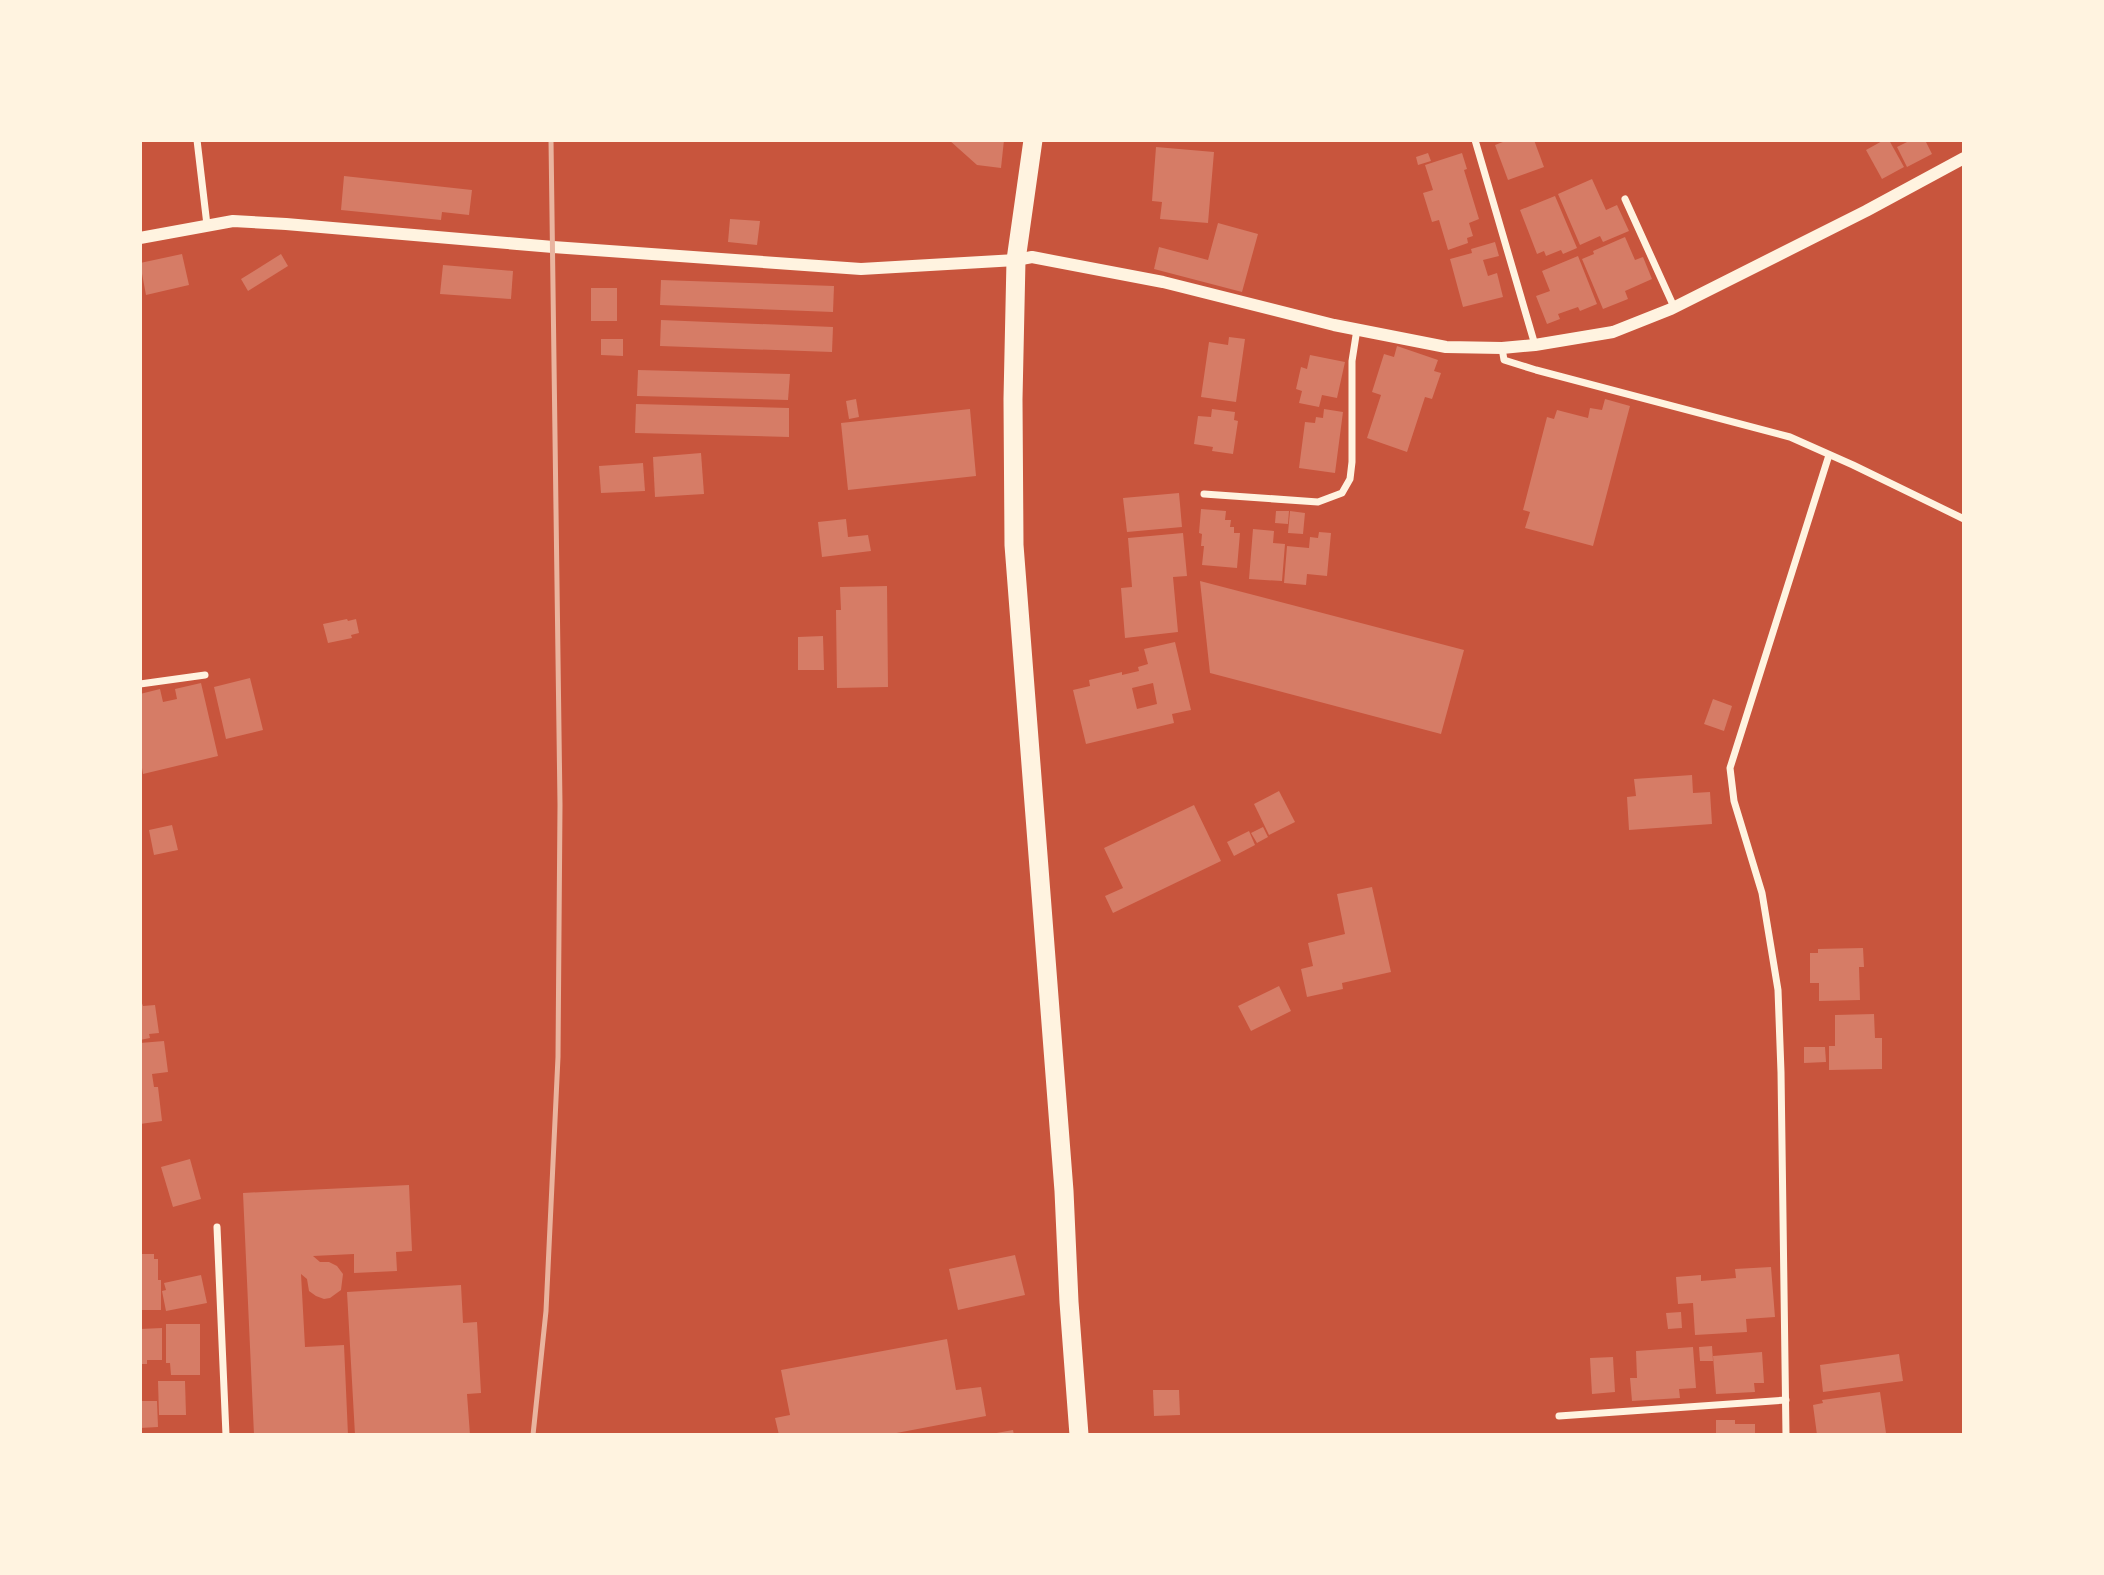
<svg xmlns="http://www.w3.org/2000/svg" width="2104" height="1575" font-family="'Roboto Condensed',sans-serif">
<rect width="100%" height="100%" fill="#c8553d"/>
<g fill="#d67c66" fill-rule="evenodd">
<polygon points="949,140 1004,140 1001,168 977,165"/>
<polygon points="1508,140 1534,140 1544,167 1508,180 1495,145"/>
<polygon points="1884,140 1889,140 1904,167 1882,179 1866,150"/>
<polygon points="1911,140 1925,140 1932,154 1907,167 1897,147"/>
<polygon points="1156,147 1214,152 1208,223 1160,219 1162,202 1152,201"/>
<polygon points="1428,153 1431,161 1418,165 1416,157"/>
<polygon points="1462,153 1467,169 1464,170 1479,219 1469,223 1473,236 1467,238 1468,243 1448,250 1439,220 1432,222 1423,193 1433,190 1425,165"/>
<polygon points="344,176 472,190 469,215 442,212 441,220 341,210"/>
<polygon points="1592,179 1606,210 1617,205 1629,231 1603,242 1600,236 1580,245 1558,194"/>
<polygon points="1555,196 1577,248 1563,254 1561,250 1546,256 1544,251 1537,254 1520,210"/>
<polygon points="730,219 760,221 757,245 728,242"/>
<polygon points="1218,223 1258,234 1242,292 1154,269 1159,247 1208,260"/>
<polygon points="1625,237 1635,260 1643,257 1652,279 1625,291 1628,299 1603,309 1582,259 1594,254 1593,251"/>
<polygon points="1495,242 1499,256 1483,260 1488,276 1497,273 1503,297 1463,307 1450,259 1472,253 1471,249"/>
<polygon points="182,254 189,285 146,295 140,263"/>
<polygon points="281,254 288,266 248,291 241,279"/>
<polygon points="1578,256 1597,304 1580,311 1578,307 1558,314 1560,319 1547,324 1536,296 1550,291 1542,271"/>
<polygon points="443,265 513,271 511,299 440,294"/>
<polygon points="661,280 834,286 833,312 660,305"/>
<rect x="591" y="288" width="26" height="33"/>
<polygon points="661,320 833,327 832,352 660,346"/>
<polygon points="1229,337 1245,339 1236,402 1201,397 1209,342 1228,345"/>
<polygon points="601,339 623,339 623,356 601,355"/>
<polygon points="1397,346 1438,360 1434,371 1441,373 1432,399 1425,397 1407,452 1367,438 1381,395 1372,392 1384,354 1394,357"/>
<polygon points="1310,355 1345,362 1337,398 1322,395 1319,407 1299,403 1302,391 1296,389 1301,367 1307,369"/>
<polygon points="638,370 790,374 788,400 637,396"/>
<polygon points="856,399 859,417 849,419 846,401"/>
<polygon points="1605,399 1630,406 1593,546 1525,528 1530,512 1523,510 1547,417 1554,419 1557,410 1588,418 1590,408 1602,410"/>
<polygon points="636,404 789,408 789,437 635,433"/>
<polygon points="970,409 976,476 848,490 841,423"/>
<polygon points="1212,409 1235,412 1234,420 1238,421 1233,454 1212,451 1213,447 1194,444 1198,416 1211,417"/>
<polygon points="1324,409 1343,412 1335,473 1299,468 1305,422 1315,423 1316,417 1323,418"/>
<polygon points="701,453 704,494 655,497 653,457"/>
<polygon points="643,463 645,491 601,493 599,466"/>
<polygon points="1179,493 1182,527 1127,532 1123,498"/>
<polygon points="1201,509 1226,511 1225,520 1231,520 1230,527 1234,527 1234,533 1240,533 1237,568 1202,565 1204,546 1201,546 1202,534 1199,533"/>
<polygon points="1276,511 1289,511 1288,524 1275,523"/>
<polygon points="1290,511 1305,513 1303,534 1288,533"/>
<polygon points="846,519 848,537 868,535 871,551 822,557 818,522"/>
<polygon points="1253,529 1274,531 1273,543 1285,544 1282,581 1249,579"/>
<polygon points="1319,532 1331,533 1327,576 1307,574 1306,585 1284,583 1287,546 1309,548 1310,537 1318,538"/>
<polygon points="1183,533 1187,576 1173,577 1178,632 1125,638 1121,588 1132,587 1128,538"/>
<polygon points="1200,581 1464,650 1441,734 1210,673"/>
<polygon points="887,586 888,687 837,688 836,610 841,610 840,587"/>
<polygon points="347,619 348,621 356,619 359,633 351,635 352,638 328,643 323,624"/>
<polygon points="823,636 824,670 798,670 798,637"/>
<path d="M1175,642l16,68 -19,4 2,9 -88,21 -13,-54 17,-4 -1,-6 33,-8v3l17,-4 -1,-4 10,-3 -4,-15zM1153,683l4,21 -20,5 -5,-21z"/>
<polygon points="250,678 263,730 226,739 214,687"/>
<polygon points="201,683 218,756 143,774 142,768 140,769 140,694 160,689 163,702 177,699 175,689"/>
<polygon points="1713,699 1732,706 1724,731 1704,724"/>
<polygon points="1692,775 1693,793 1710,792 1712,824 1629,830 1627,797 1636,796 1634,779"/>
<polygon points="1279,791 1295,822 1269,835 1254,804"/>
<polygon points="1194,805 1221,861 1113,913 1105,896 1123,888 1104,848"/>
<polygon points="172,825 178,850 154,855 149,830"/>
<polygon points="1263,827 1268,837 1257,843 1251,833"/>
<polygon points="1249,831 1255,845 1234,856 1227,842"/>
<polygon points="1372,887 1391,972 1342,983 1343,989 1307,997 1301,969 1313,966 1308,943 1345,934 1337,894"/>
<polygon points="1863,948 1864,967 1859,967 1860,1000 1819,1001 1819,983 1810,983 1810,953 1818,953 1818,949"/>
<polygon points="1279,986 1291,1011 1251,1031 1238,1006"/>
<polygon points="140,998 143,1006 155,1005 159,1033 149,1034 150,1038 140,1040"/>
<polygon points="1874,1014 1875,1038 1882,1038 1882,1069 1829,1070 1829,1046 1835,1046 1835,1015"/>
<polygon points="164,1041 168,1072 152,1074 154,1087 158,1087 162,1121 140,1124 140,1043"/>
<polygon points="1804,1047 1825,1047 1826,1062 1804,1063"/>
<polygon points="190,1159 201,1199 173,1207 161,1167"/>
<polygon points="409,1185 412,1251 396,1252 397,1271 354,1273 354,1254 313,1256 320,1262 329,1262 337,1266 343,1274 341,1290 330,1298 324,1299 316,1296 309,1291 307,1279 301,1274 305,1347 344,1345 348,1435 254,1435 243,1193"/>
<polygon points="140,1254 154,1254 154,1259 158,1259 158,1280 161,1280 161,1310 140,1310"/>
<polygon points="1015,1255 1025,1295 958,1310 949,1269"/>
<polygon points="1771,1267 1775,1317 1746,1319 1747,1332 1695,1335 1693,1303 1678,1304 1676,1277 1701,1275 1701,1281 1736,1278 1735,1269"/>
<polygon points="201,1275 207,1303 166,1311 162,1291 166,1290 164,1283"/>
<polygon points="461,1285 463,1323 477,1322 481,1393 467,1394 470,1435 355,1435 347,1292"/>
<polygon points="1681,1312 1682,1328 1668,1329 1666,1313"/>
<polygon points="166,1324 200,1324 200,1375 171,1375 170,1363 166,1363"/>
<polygon points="162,1328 162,1360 147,1360 147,1364 140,1364 140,1329"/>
<polygon points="947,1339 956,1390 981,1387 986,1416 886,1435 779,1435 775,1418 790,1415 781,1370"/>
<polygon points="1712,1346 1713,1361 1700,1361 1699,1347"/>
<polygon points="1693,1347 1696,1388 1679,1389 1680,1398 1632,1401 1630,1378 1637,1378 1636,1351"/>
<polygon points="1762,1352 1764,1383 1754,1383 1755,1392 1716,1394 1713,1356"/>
<polygon points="1899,1354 1903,1381 1823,1392 1820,1365"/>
<polygon points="1613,1357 1615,1392 1592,1394 1590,1358"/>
<polygon points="158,1381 185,1381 186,1415 159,1415"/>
<polygon points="1153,1390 1179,1390 1180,1415 1154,1416"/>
<polygon points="1880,1392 1886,1433 1868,1435 1817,1435 1813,1405 1823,1403 1822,1400"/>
<polygon points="140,1401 157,1401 158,1427 140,1428"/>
<polygon points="1716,1420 1735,1420 1735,1424 1755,1424 1755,1435 1716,1435"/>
<polygon points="1013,1430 1014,1435 991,1435 991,1434"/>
</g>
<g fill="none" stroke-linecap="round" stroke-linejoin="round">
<g stroke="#fff3e0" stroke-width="7">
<polyline points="197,140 207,225"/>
<polyline points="1475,140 1535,345"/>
<polyline points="1625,199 1674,307"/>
<polyline points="1502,348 1504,360 1536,370 1790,437 1853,465 1964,519"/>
<polyline points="1204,494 1318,502 1342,493 1350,479 1352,462 1352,361 1357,329"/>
<polyline points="140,684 205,675"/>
<polyline points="217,1227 226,1435"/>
<polyline points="1559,1416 1786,1400"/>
<polyline points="1786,1435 1781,1072 1778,990 1762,893 1734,801 1730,768 1829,455"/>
</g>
<polyline stroke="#fff3e0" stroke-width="12" points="140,238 233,221 286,224 553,247 861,269 1016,260 1032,257 1163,282 1334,325 1446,347 1502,348 1535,345 1613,332 1671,309 1866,211 1964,158"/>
<polyline stroke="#fff3e0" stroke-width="19" points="1033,140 1016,260 1013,399 1014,545 1064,1191 1069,1302 1079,1435"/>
<polyline stroke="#e9b49f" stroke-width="5" points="533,1435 546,1311 558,1057 560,805 551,140"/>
</g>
<rect width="2104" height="1575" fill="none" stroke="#fff3e0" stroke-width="284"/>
</svg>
